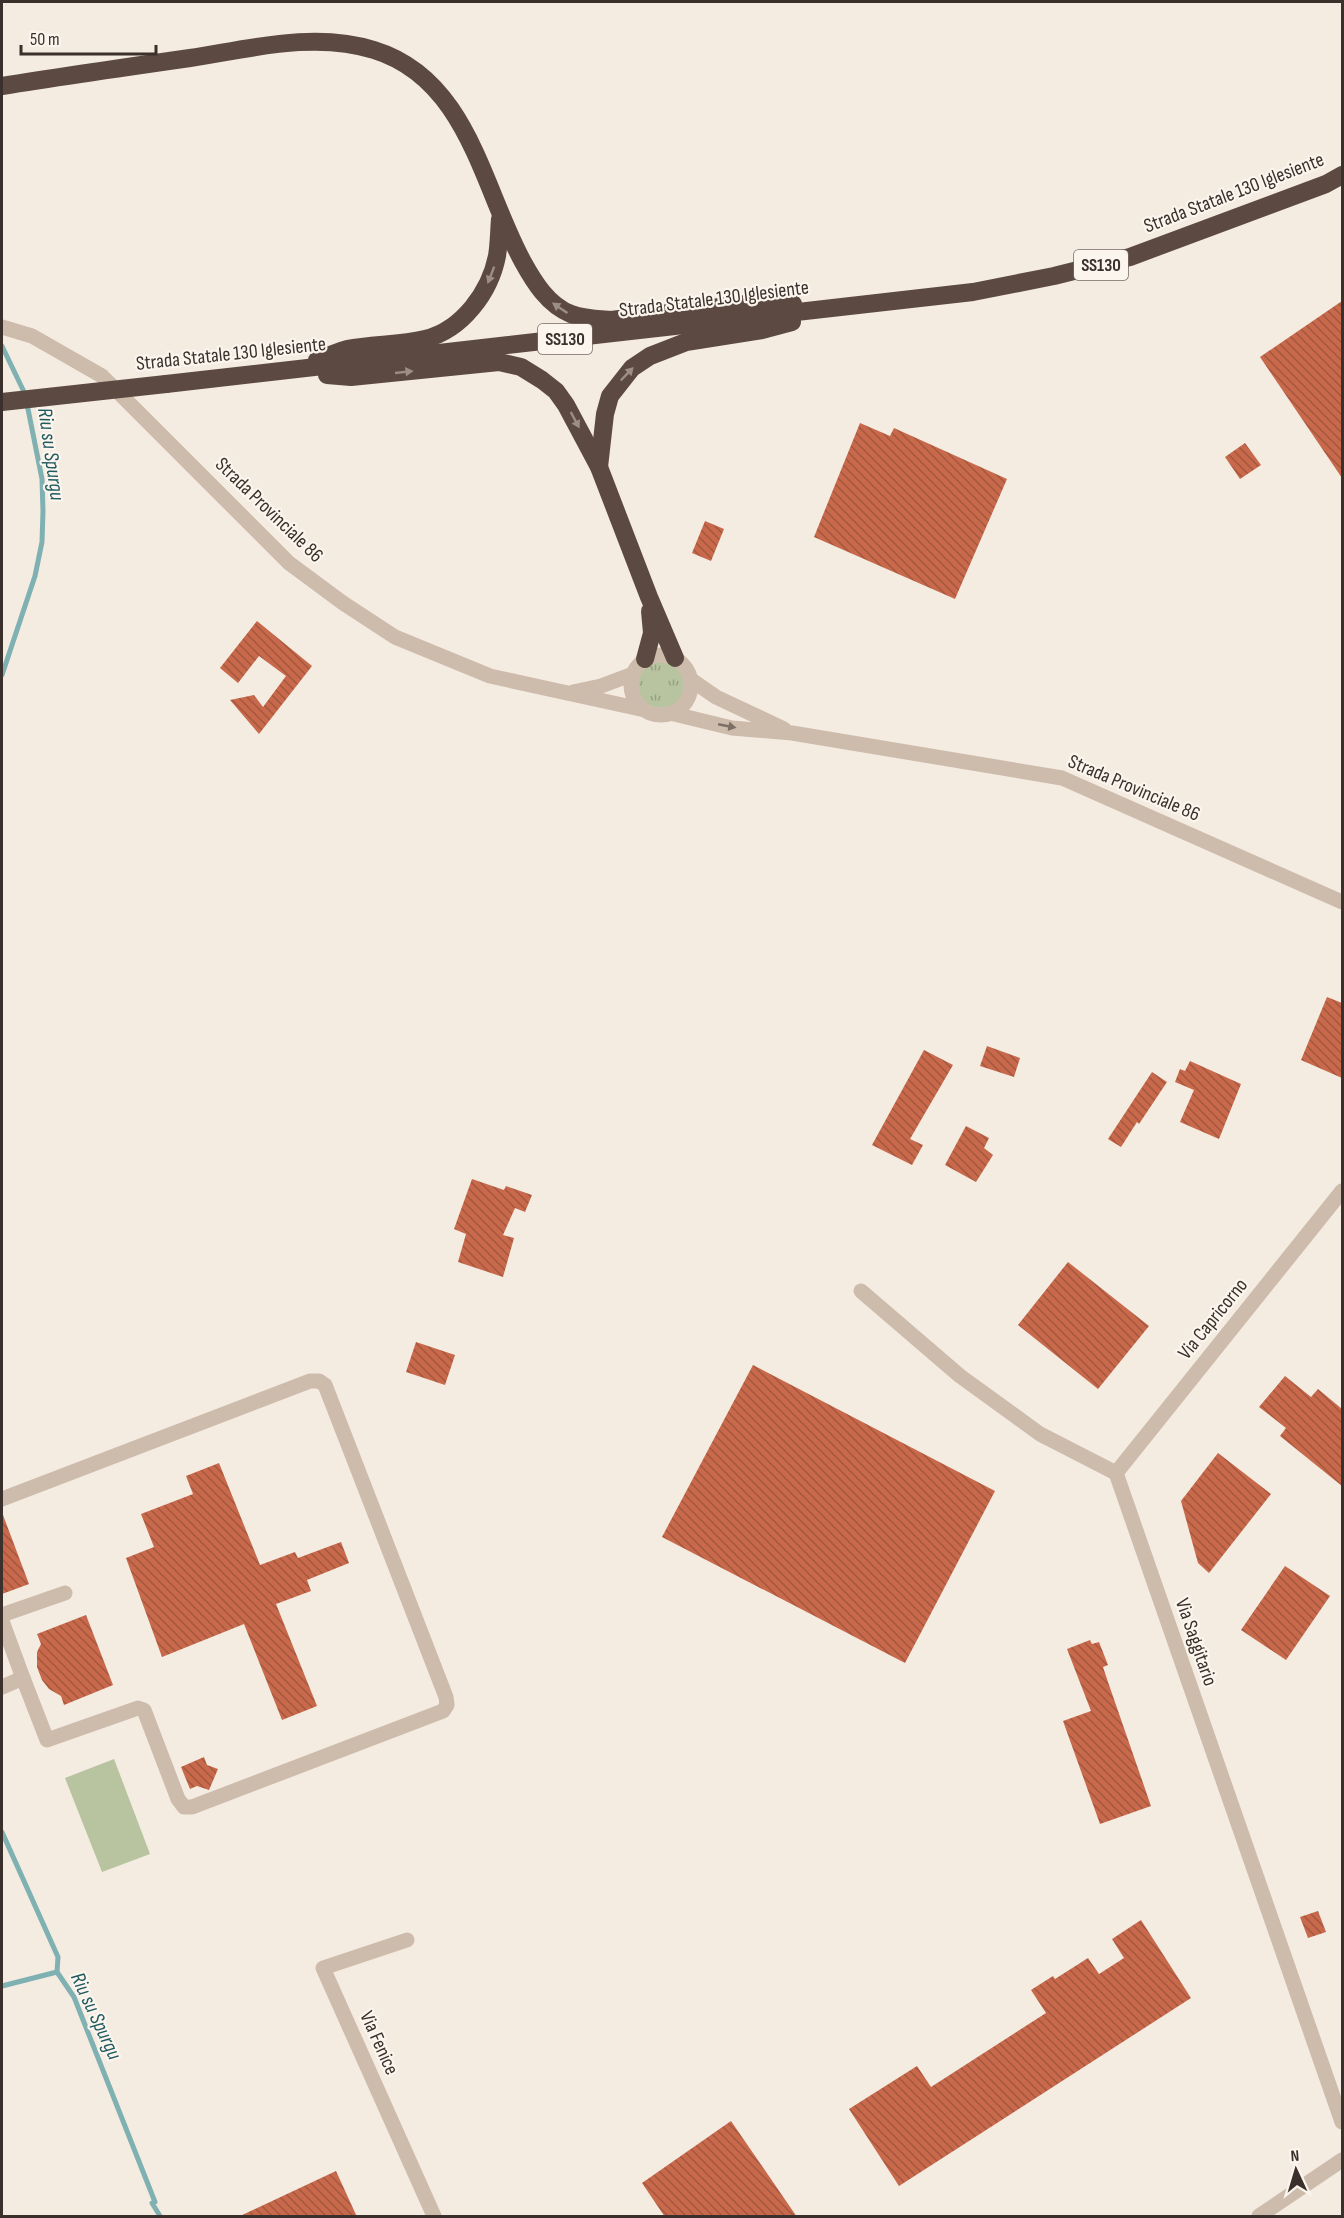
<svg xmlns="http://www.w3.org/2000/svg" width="1344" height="2218" font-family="'Sofia Sans Condensed',sans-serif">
<defs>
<pattern id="grass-tufts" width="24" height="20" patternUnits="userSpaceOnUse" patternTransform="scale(1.5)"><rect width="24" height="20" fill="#b8c4a0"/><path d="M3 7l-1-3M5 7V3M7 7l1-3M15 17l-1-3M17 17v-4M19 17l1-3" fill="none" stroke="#97a083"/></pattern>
<pattern id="building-back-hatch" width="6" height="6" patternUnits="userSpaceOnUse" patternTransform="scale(1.5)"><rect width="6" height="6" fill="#c8694b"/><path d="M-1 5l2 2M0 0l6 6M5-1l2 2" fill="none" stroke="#a4573f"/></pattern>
</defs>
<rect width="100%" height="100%" fill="#f4ebe1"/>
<circle fill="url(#grass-tufts)" cx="661" cy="685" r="23"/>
<polygon fill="#b8c4a0" points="114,1759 150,1854 102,1872 65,1778"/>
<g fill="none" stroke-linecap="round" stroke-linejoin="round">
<g stroke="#7fb0b2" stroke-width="5">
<polyline points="2,346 25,394 42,479 43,511 42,542 35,576 2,675"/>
<polyline points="2,1832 58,1957 57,1972 74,1997 155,2202 152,2203 160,2216"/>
<polyline points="2,1986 57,1972"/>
</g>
</g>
<g fill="url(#building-back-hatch)">
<polygon points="1342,301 1342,478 1260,357"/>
<polygon points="860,423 890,436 894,428 1007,479 955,599 814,537"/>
<polygon points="1245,443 1261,465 1240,479 1225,457"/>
<polygon points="705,521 724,529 711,561 692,553"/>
<polygon points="257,621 312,666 259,734 230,700 254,695 263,707 286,676 259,656 238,683 220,668"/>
<polygon points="1327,997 1342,1003 1342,1078 1301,1060"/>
<polygon points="987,1046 1020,1058 1014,1077 980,1066"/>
<polygon points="924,1050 953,1065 910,1139 923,1145 912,1165 872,1145"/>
<polygon points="1190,1061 1241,1084 1219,1139 1180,1122 1194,1090 1175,1082 1180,1069 1185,1071"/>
<polygon points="1152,1072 1167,1082 1139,1124 1137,1122 1121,1147 1108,1139"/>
<polygon points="966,1126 989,1138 984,1148 993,1155 976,1182 945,1165"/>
<polygon points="472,1179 504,1190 506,1186 532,1195 525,1212 515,1208 503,1235 514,1238 503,1277 458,1262 466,1234 454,1229"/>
<polygon points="1068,1262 1149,1326 1098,1389 1018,1325"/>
<polygon points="416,1342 455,1355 445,1385 406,1372"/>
<polygon points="753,1365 995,1491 905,1663 662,1537"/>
<polygon points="1285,1376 1311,1397 1318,1389 1342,1409 1342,1486 1280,1436 1286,1428 1259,1407"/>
<polygon points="1218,1453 1271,1494 1209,1573 1198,1563 1181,1501"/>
<polygon points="219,1463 260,1565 295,1552 298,1558 341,1542 349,1563 307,1580 311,1591 276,1604 317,1706 282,1720 244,1624 162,1657 126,1558 154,1547 141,1514 193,1494 186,1476"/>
<polygon points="3,1515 29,1584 2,1594 2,1516"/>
<polygon points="1285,1566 1330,1596 1286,1660 1241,1630"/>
<polygon points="86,1615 113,1685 64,1705 61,1696 49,1689 42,1680 37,1667 37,1652 41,1644 37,1634"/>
<polygon points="1090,1640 1092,1644 1099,1642 1108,1665 1103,1667 1108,1682 1151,1806 1100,1824 1063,1721 1091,1711 1067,1649"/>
<polygon points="204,1757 207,1765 218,1769 209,1790 197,1786 190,1789 181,1767"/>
<polygon points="1318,1911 1326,1932 1308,1938 1300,1917"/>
<polygon points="1141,1920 1191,1998 899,2186 849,2109 917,2066 931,2087 1046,2013 1031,1990 1053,1976 1055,1979 1088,1958 1099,1974 1124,1958 1112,1939"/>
<polygon points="731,2121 797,2217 665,2217 642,2183"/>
<polygon points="336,2171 357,2217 238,2217"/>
</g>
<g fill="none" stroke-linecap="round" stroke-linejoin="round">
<g stroke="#cdbbac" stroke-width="15">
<polyline points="2,327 32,336 102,376 289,563 343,603 395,637 490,676 645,710"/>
<circle cx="661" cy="685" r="30"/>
<polyline points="690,679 716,697 784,729"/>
<polyline points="573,692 601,686 633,674"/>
<polyline points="670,713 732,728 792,733 1062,778 1342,902"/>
<polyline points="861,1291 960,1376 1040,1434 1116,1473 1342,2122"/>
<polyline points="1116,1473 1342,1191"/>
<polyline points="2,1499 310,1381 319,1381 325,1385 446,1697 447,1705 443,1711 192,1807 184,1807 178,1799 144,1710 138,1708 47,1740 23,1678 2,1687"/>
<polyline points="2,1615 65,1593"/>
<polyline points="2,1621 23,1678"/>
<polyline points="407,1940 323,1968 434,2216"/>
<polyline points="1259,2216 1342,2160"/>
</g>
<g stroke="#5c4a42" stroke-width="18">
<path d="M2,86c62,-10 125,-19 188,-28 59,-9 125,-27 184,-8 94,29 108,137 149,212 11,20 25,43 48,52 13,5 26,5 40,6l151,-18 31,2"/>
<path d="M317,360c10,-4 20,-8 30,-11 26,-5 53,-4 78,-10 37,-9 65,-47 72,-83 2,-12 2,-25 3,-37"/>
<polyline points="327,375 351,377 499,362 521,367 542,380 556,391 566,405 599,467 649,597 675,658"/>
<polyline points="166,384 973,292 1054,276 1130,257 1326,184 1342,175"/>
<polyline points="599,467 605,414 610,396 632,368 650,356 686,342 762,330 792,322"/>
<polyline points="645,659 652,633 650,611"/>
</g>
<polyline stroke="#5c4a42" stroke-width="18" points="2,402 166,384"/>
</g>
<defs><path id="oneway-solid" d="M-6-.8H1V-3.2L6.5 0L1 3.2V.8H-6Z" transform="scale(1.5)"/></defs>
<g fill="#9c8e87">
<use href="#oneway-solid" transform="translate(491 275) rotate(111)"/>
<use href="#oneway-solid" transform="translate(560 308) rotate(-146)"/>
<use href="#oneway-solid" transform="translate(404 372) rotate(-6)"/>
<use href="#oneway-solid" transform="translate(627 374) rotate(-46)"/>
<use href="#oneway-solid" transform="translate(575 420) rotate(62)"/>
</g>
<use fill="#7d6f65" href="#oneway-solid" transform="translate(727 726) rotate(11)"/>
<g text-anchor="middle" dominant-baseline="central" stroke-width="4.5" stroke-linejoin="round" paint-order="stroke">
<g fill="#fbf5ee" stroke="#756b66" stroke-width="1.5">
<rect x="1074" y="250" width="54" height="30" rx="4.5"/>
<rect x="538" y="324" width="54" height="30" rx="4.5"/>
</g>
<g font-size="18" font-weight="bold" fill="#3b302b">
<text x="1101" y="265">SS130</text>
<text x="565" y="339">SS130</text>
</g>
<g font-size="20" fill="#3b302b" stroke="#fbf5ee">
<text transform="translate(1234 193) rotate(-21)">Strada Statale 130 Iglesiente</text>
<text transform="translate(714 299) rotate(-7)">Strada Statale 130 Iglesiente</text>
<text transform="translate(231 354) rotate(-6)">Strada Statale 130 Iglesiente</text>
<text transform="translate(269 510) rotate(44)">Strada Provinciale 86</text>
<text transform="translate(1134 788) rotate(23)">Strada Provinciale 86</text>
<text transform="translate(1213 1319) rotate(-51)">Via Capricorno</text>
<text transform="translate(1196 1642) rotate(71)">Via Saggitario</text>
<text transform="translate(379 2043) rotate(66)">Via Fenice</text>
</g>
<g font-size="21" font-style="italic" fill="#1f5a5e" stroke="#fbf5ee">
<text transform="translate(51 454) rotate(82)">Riu su Spurgu</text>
<text transform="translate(96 2016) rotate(65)">Riu su Spurgu</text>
</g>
</g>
<rect width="1344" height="2218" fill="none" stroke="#3b302b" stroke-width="6"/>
<g transform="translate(1296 2170) rotate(356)" stroke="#fbf5ee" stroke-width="4.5" paint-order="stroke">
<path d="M0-4.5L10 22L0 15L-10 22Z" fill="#3b302b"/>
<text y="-9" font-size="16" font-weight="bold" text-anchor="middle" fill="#3b302b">N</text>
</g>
<path d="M21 45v9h135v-9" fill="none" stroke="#3b302b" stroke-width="3"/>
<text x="30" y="45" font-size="18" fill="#3b302b" stroke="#fbf5ee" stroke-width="4.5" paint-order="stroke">50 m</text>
</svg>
